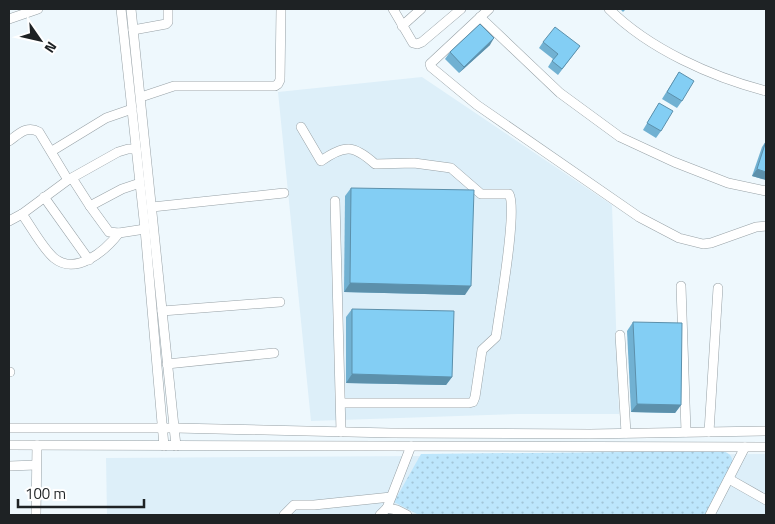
<svg xmlns="http://www.w3.org/2000/svg" width="775" height="524" font-family="'Titillium Web',sans-serif">
<defs>
<pattern id="park-dots" width="8" height="8" patternUnits="userSpaceOnUse" patternTransform="scale(1.25)"><rect width="8" height="8" fill="#bde6fc"/><path d="M2 2h.1M6 6h.1" fill="none" stroke="#a2c5d8" stroke-width="1.8" stroke-linecap="round"/></pattern>
</defs>
<rect width="100%" height="100%" fill="#eef8fd"/>
<g fill="#ddeff9">
<polygon points="422,77 612,205 619,414 518,414 311,421 278,92"/>
<polygon points="766,454 766,515 107,515 106,458"/>
</g>
<path fill="url(#park-dots)" d="M722,451c9,2 10,6 11,14l-28,50h-286l-25,-13 27,-48z"/>
<g fill="none" stroke-linecap="round" stroke-linejoin="round">
<defs>
<g id="minor">
<polyline points="121,9 145,229 164,446"/>
<polyline points="131,9 176,446"/>
<polyline points="393,9 413,43 417,44 422,42 461,9"/>
<polyline points="489,9 430,64 431,67 477,105 639,217 679,238 703,244 711,243 756,227 766,226"/>
<path d="M609,9c40,40 103,68 157,82"/>
<polyline points="480,17 560,93 620,137 674,162 728,183 766,191"/>
<polyline points="9,19 38,9"/>
<polyline points="402,26 421,9"/>
<polyline points="133,30 166,24 168,22 168,9"/>
<polyline points="141,97 174,86 275,86 278,84 280,80 281,9"/>
<path d="M301,127l20,34c24,-17 33,-16 54,3l39,-1 37,5 30,26h28c9,15 -10,119 -13,143l-14,13 -7,47 -2,5 -4,1h-128"/>
<path d="M9,141c10,-7 18,-16 30,-9l29,48"/>
<polyline points="52,151 106,118 132,109"/>
<polyline points="72,178 90,206"/>
<polyline points="140,183 122,189 90,206 109,232 119,233 145,229"/>
<polyline points="44,197 89,260"/>
<polyline points="335,201 341,432"/>
<polyline points="152,207 284,193"/>
<path d="M22,214c8,11 21,35 32,44 22,18 51,-7 65,-25"/>
<polyline points="9,221 22,214 68,180 118,152 128,149 136,149"/>
<polyline points="681,286 686,432"/>
<polyline points="162,311 280,302"/>
<polyline points="620,335 626,433"/>
<polyline points="167,364 274,353"/>
<polyline points="9,372 10,372"/>
<polyline points="9,428 175,428 391,433 590,434 766,431"/>
<polyline points="709,432 718,288"/>
<polyline points="9,445 766,447"/>
<polyline points="9,466 36,465"/>
<polyline points="729,479 766,500"/>
<polyline points="387,508 411,446"/>
<polyline points="36,515 37,445"/>
<polyline points="284,515 294,505 314,505 391,497"/>
<polyline points="380,515 387,508 397,510 407,515"/>
<polyline points="710,515 745,447"/>
</g>
</defs>
<use href="#minor" stroke="#97a1a6" stroke-width="10"/>
<use href="#minor" stroke="#fff" stroke-width="9"/>
</g>
<g fill="#71b1d2">
<polygon points="620,9 626,9 623,12"/>
<polygon points="543,42 580,46 558,75 548,67 553,59 539,48"/>
<polygon points="490,45 459,73 445,59 450,52"/>
<polygon points="679,72 682,101 677,108 662,99"/>
<polygon points="659,103 661,131 656,138 643,130"/>
<polygon points="766,141 766,180 752,176 762,147"/>
<polygon points="351,188 465,295 344,292 345,196"/>
<polygon points="352,309 452,377 446,385 346,383 346,317"/>
<polygon points="633,322 681,405 675,413 631,412 627,331"/>
</g>
<g fill="#5c90ab">
<polygon points="494,38 490,45 459,73 464,67"/>
<polygon points="757,169 766,172 766,180 752,176"/>
<polygon points="350,283 471,286 465,295 344,292"/>
<polygon points="352,374 452,377 446,385 346,383"/>
<polygon points="637,404 681,405 675,413 631,412"/>
</g>
<g fill="#83cef4" stroke="#5c90ab">
<polygon points="480,24 494,38 464,67 450,52"/>
<polygon points="555,27 580,46 562,69 552,61 558,54 543,42"/>
<polygon points="679,72 694,81 682,101 667,92"/>
<polygon points="659,103 673,111 661,131 647,123"/>
<polygon points="766,141 766,172 757,169"/>
<polygon points="351,188 474,190 471,286 350,283"/>
<polygon points="352,309 454,311 452,377 352,374"/>
<polygon points="633,322 682,323 681,405 637,404"/>
</g>
<rect width="775" height="524" fill="none" stroke="#1e2224" stroke-width="20"/>
<g transform="translate(40 40) rotate(124)" stroke="#ffffff" stroke-width="4" paint-order="stroke">
<path d="M0-4L9 19L0 12L-9 19Z" fill="#1e2224"/>
<text y="-8" font-size="14" font-weight="bold" text-anchor="middle" fill="#1e2224">N</text>
</g>
<path d="M18 499v8h126v-8" fill="none" stroke="#1e2224" stroke-width="2.5"/>
<text x="25" y="499" font-size="15" fill="#1e2224" stroke="#ffffff" stroke-width="4" paint-order="stroke">100 m</text>
</svg>
